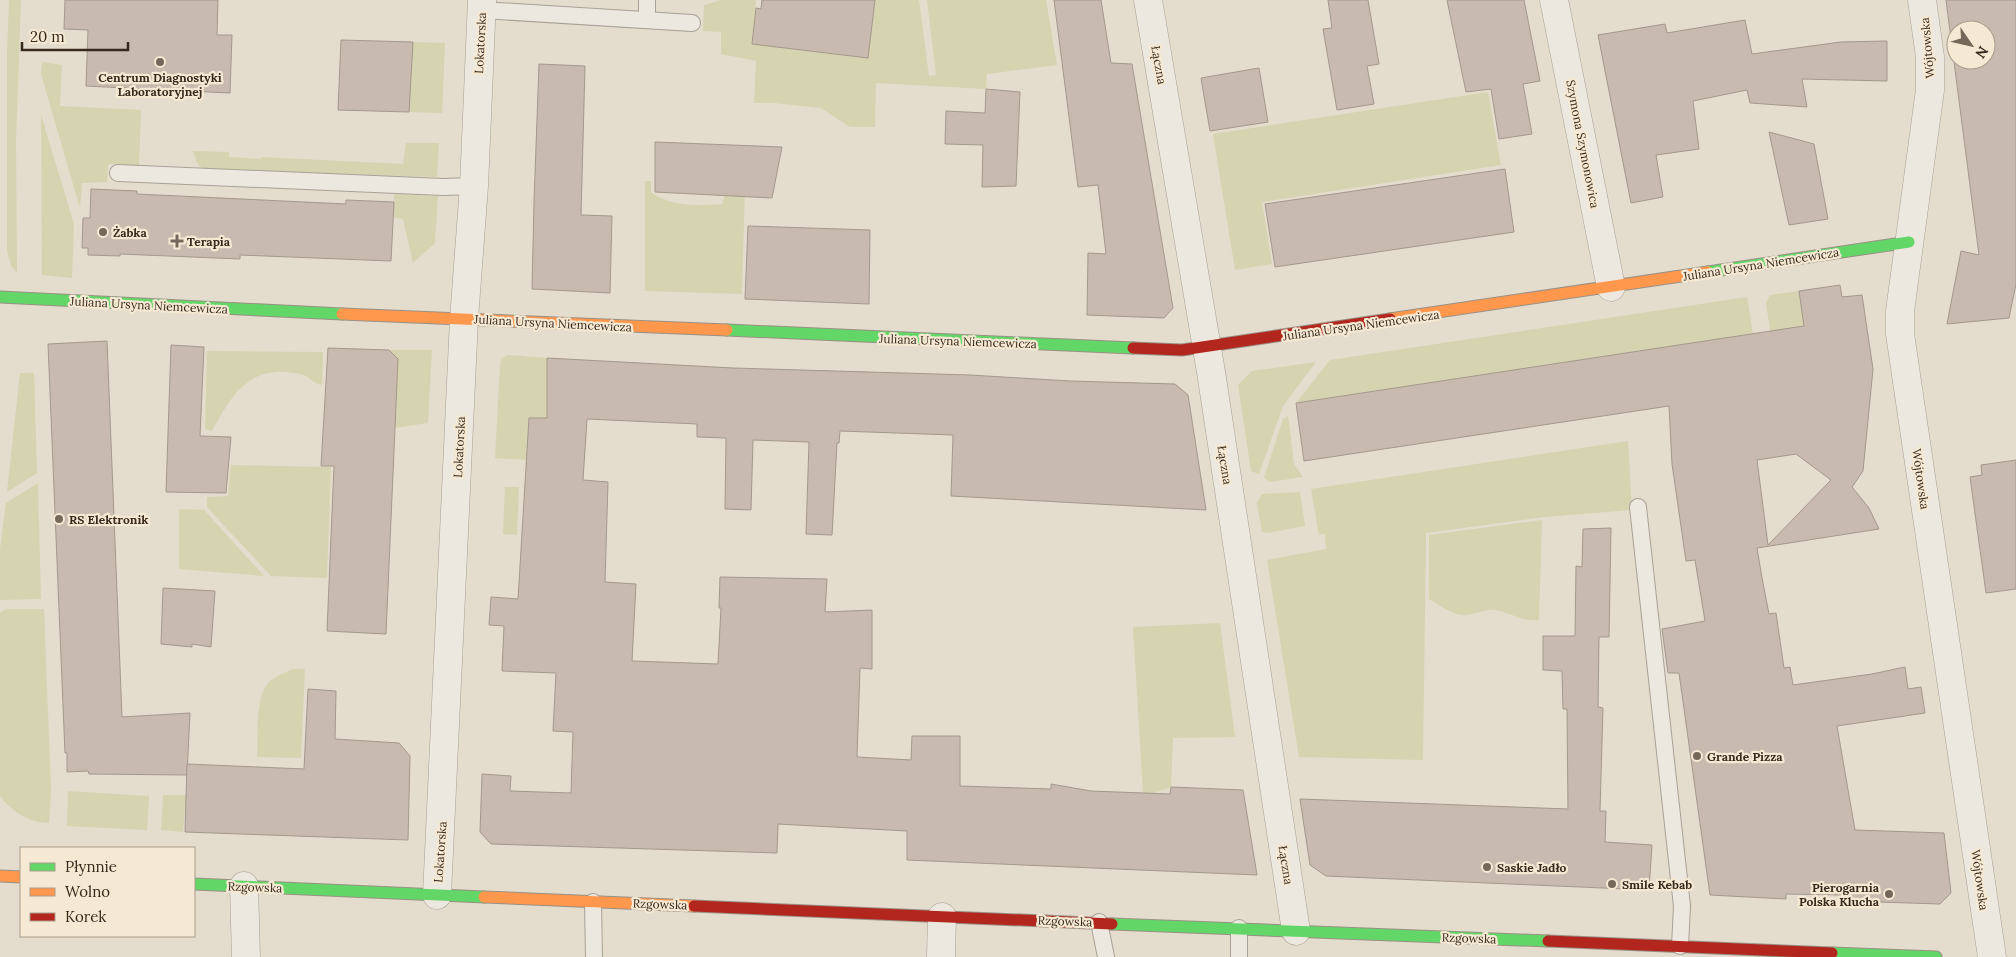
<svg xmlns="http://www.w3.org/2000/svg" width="2016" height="957" font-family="Lora,serif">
<rect width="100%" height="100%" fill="#e4dccd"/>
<g fill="#d5d3b0">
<polygon points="9,0 21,0 16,141 17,273 11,266 7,251 7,52"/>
<polygon points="722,0 756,0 752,44 867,58 875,0 919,0 929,76 936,75 927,0 1046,0 1057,65 987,74 986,89 876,83 875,127 850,127 821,108 774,103 754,103 756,61 721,54 721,32 703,31 704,5"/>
<polygon points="413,42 445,43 442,113 409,112"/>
<polygon points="42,62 62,65 60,106 141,110 139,166 108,164 107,182 82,183 80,208 41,74"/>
<polygon points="1488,92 1501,165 1262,202 1272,264 1235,270 1213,134"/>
<polygon points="41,115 74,224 72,278 42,275"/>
<polygon points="406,143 439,143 437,177 204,170 197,163 193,151 229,152 229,157 261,159 261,157 403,164"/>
<path d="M645,181h6v11c20,15 47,14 71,12l4,-11 19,-7 -3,108 -97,-3z"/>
<polygon points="394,194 438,196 435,243 413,263 403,219 393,217"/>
<polygon points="1799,291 1806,337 1772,342 1766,303 1770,295"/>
<polygon points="1747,297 1753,334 1296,403 1330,360"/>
<polygon points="389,350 432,350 428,423 394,428 398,359"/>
<path d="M207,351l116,1 -1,33c-10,-2 -9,-5 -16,-9 -5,-3 -14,-3 -19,-4 -42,-3 -57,27 -75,59l-7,-2z"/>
<polygon points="508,355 547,358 547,418 529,418 527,460 495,458 500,365 502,358"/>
<polygon points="1316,362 1283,406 1259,474 1251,471 1238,385 1252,371"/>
<polygon points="20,373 34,373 37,473 7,492"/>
<polygon points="1288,416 1294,464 1303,477 1270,482 1264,478 1283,419"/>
<polygon points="1628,441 1632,510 1544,517 1426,533 1423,760 1299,757 1267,560 1326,549 1325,534 1319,535 1311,489"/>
<polygon points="231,465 331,467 327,578 271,576 207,507 207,497 228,496"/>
<polygon points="38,483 41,599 0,600 0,549 6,503"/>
<polygon points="505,487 519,487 517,535 503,534"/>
<polygon points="1300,492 1305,526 1267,533 1262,532 1257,503 1262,494"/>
<polygon points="179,509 204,510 264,576 179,569"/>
<path d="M1542,520l-3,100c-17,2 -29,-8 -45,-10 -9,-1 -18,4 -27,5 -12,2 -28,-10 -38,-16v-64z"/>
<path d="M6,609h38l7,182 -2,32c-19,0 -37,-11 -49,-27v-183z"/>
<polygon points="1220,623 1235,737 1173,738 1171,787 1153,793 1143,793 1133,627"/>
<path d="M293,669h12l-4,89 -44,-1c1,-19 -2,-60 11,-74 7,-7 16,-10 25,-14z"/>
<polygon points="68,791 149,796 147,830 67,826"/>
<polygon points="163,795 186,795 183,832 161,830"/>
</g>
<g fill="#c8baae" stroke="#a4988c" fill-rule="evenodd">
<polygon points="65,0 218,0 217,35 232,35 230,93 86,86 88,30 64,29"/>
<polygon points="762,0 875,0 868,58 752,44 756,8 761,9"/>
<polygon points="1054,0 1101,0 1111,63 1132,64 1173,308 1164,318 1087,315 1088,253 1106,254 1098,185 1078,187"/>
<polygon points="1328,0 1368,0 1379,64 1367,66 1374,104 1337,110 1323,29 1332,28"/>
<polygon points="1447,0 1524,0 1540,81 1523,84 1532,134 1499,139 1491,89 1466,92"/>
<path d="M1946,0h70v284l-7,34 -62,6 14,-73 18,4zM1956,30h30v30h-30z"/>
<polygon points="1745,20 1752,54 1841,42 1887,41 1887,81 1802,79 1807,107 1750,103 1747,90 1693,101 1699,149 1656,155 1663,197 1631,203 1598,35 1665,24 1667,33"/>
<polygon points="341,40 413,42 409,112 338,110"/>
<polygon points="539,64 585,66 581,215 612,216 610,293 532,289 534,202"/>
<polygon points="1259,68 1268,122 1210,131 1201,78"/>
<polygon points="986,89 1020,92 1016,186 982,187 983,145 945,144 946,111 985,113"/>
<polygon points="1769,132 1814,144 1828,219 1789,225"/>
<polygon points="655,142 782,147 772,198 655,192"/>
<polygon points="1505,169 1514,232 1275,267 1265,204"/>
<polygon points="91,189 137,191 137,194 346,204 346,200 394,202 391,261 240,255 240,259 120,254 120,256 88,255 88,248 82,248 83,218 90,218"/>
<polygon points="748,226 870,230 869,304 745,299"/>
<path d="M1840,285l2,12 20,-2 11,74 -10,102 -11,16 17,21 10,21 -122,19 5,30 7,36 7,-1 8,55 6,-1 3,18 79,-11 33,-7 3,22 13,-2 4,26 -88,13 18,104 89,3 7,60 -11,11 -94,-3v-6l-60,-1v5l-76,-4 -31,-222h-11l-6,-44 43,-8 -10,-61 -9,1 -14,-97 -3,-58 -365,55 -8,-58 508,-77 -5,-35zM1796,454l35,26 -63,65 -11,-85z"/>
<polygon points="107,341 122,717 190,713 187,775 89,774 88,771 67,772 67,753 65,753 48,344"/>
<polygon points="171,345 204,347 200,436 231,437 226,493 166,492"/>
<polygon points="328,348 389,350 398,359 386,634 327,631 334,466 321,466"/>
<polygon points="547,358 733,368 970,375 1070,381 1175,384 1188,395 1206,510 951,496 953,435 840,431 839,443 837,443 832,535 806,534 809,442 753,440 751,510 725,509 726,438 697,437 697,424 587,419 583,480 608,482 605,582 636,584 632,661 718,664 721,608 719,608 720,577 827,579 825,612 872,610 872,669 860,668 857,757 911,760 912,736 960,736 960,786 1051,789 1051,784 1091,791 1170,794 1171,787 1243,790 1257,875 907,860 907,831 778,824 777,853 491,844 480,832 482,774 511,776 510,791 571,793 573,732 553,731 556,673 502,671 504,626 489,625 491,597 518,599 529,418 547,418"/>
<polygon points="2016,460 2016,589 1986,593 1970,477 1982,475 1981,465"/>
<polygon points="1611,528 1609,637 1599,637 1598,707 1603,708 1600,811 1606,811 1605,842 1652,845 1649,890 1326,876 1310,865 1300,799 1568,809 1567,709 1563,709 1562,671 1543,670 1543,636 1575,636 1576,566 1582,567 1583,529"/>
<polygon points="163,588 215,591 211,647 192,644 192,647 161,644"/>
<polygon points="308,689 336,691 335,739 399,743 410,756 408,840 185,832 187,764 304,769"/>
</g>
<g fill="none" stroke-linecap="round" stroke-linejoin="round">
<defs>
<g id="lane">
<polyline points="482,10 692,23"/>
<polyline points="647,20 647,0"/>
<polyline points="118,173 443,187 474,186"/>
<polyline points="1638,507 1682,906 1680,946"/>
<polyline points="593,902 594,957"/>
<polyline points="1099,922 1106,957"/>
<polyline points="1239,928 1239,957"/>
</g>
<g id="street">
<polyline points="1148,0 1211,372 1296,931"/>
<polyline points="1554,0 1611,287"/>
<polyline points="1922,0 1930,57 1930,90 1900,311 1900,334 1992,957"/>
<polyline points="244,886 246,957"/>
<polyline points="437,895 464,319 474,186 482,0"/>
<polyline points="941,957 942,917"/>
</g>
<g id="fast">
<polyline points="1708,272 1909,242"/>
<polyline points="0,297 342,314"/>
<polyline points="727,330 1133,348"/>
<polyline points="194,884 484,897"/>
<polyline points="1112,924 1548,941"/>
<polyline points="1832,953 1936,957"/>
</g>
<g id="slow">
<polyline points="342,314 727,330"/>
<polyline points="1390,319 1708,272"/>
<polyline points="0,876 21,877"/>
<polyline points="484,897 694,906"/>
</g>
<g id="jam">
<polyline points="1133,348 1182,350 1390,319"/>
<polyline points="694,906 1112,924"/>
<polyline points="1548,941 1832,953"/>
</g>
</defs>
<use href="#lane" stroke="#a9a196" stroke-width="18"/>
<use href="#street" stroke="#a9a196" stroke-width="29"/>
<use href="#fast" stroke="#999186" stroke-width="13"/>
<use href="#slow" stroke="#999186" stroke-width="13"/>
<use href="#jam" stroke="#999186" stroke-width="13"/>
<use href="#lane" stroke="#ece7df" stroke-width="16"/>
<use href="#street" stroke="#ece7df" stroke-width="28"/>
<use href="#fast" stroke="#63d668" stroke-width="11"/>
<use href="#slow" stroke="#ff974d" stroke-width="11"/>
<use href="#jam" stroke="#b3261e" stroke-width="11"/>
</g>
<g fill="#74685b" stroke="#f5e9d3" stroke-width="2">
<circle cx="160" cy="62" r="5"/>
<circle cx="103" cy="232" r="5"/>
<path d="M174.5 233.5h5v5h5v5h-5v5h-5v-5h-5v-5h5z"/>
<circle cx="59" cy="519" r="5"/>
<circle cx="1697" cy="756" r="5"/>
<circle cx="1487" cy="867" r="5"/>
<circle cx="1612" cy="884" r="5"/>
<circle cx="1889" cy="894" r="5"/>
</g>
<g text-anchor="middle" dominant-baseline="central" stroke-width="4.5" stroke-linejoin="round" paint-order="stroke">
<g font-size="12" fill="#38291e" stroke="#f5e9d3">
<text transform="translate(480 43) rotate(-87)">Lokatorska</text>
<text transform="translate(1927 48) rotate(-95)">Wójtowska</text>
<text transform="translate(1159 65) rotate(80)">Łączna</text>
<text transform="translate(1583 144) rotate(79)">Szymona Szymonowica</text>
<text transform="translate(1761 264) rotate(-9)">Juliana Ursyna Niemcewicza</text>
<text transform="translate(149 305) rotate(3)">Juliana Ursyna Niemcewicza</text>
<text transform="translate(553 323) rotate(3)">Juliana Ursyna Niemcewicza</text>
<text transform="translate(1361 325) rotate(-8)">Juliana Ursyna Niemcewicza</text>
<text transform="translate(958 341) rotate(2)">Juliana Ursyna Niemcewicza</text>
<text transform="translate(459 447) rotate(-87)">Lokatorska</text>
<text transform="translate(1225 465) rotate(81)">Łączna</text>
<text transform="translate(1921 479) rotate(82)">Wójtowska</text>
<text transform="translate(440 852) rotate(-86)">Lokatorska</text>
<text transform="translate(1286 865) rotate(81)">Łączna</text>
<text transform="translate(1980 880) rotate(82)">Wójtowska</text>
<text transform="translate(255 887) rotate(2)">Rzgowska</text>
<text transform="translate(660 904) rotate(2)">Rzgowska</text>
<text transform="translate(1065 921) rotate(2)">Rzgowska</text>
<text transform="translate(1469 938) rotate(2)">Rzgowska</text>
</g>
<g font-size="12" font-weight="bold" fill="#38291e" stroke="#f5e9d3" text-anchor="start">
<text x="160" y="77" text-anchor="middle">Centrum Diagnostyki<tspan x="160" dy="14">Laboratoryjnej</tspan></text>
<text x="113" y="232">Żabka</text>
<text x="187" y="241">Terapia</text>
<text x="69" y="519">RS Elektronik</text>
<text x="1707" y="756">Grande Pizza</text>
<text x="1497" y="867">Saskie Jadło</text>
<text x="1622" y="884">Smile Kebab</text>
<text x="1879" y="887" text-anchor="end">Pierogarnia<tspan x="1879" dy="14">Polska Klucha</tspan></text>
</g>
</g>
<rect x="20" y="847" width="175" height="90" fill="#f5e9d3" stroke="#a99c8b"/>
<rect x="30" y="863" width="25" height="8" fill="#63d668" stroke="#a99c8b"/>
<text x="65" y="872" font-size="15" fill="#38291e">Płynnie</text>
<rect x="30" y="888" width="25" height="8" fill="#ff974d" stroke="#a99c8b"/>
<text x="65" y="897" font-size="15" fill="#38291e">Wolno</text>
<rect x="30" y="913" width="25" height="8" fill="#b3261e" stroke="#a99c8b"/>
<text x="65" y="922" font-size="15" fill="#38291e">Korek</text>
<g transform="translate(1971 45) rotate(124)"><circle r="24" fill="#f5e9d3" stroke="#a99c8b"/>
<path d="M0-4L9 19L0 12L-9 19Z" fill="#74685b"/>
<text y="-8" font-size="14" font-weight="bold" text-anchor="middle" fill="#38291e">N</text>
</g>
<path d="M22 42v8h106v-8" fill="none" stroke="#38291e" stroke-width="2.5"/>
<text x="30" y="42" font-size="15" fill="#38291e" stroke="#f5e9d3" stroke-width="4" paint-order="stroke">20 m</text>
</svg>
